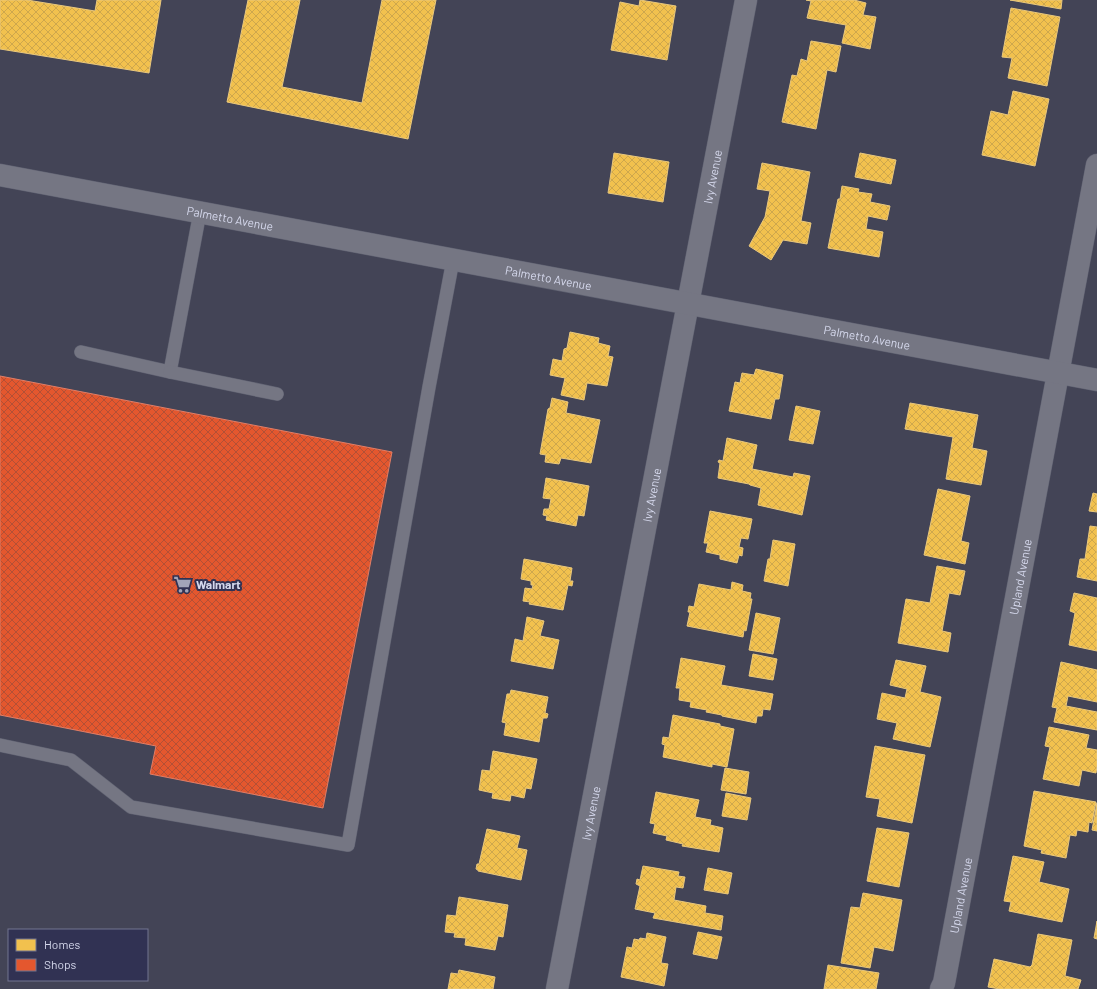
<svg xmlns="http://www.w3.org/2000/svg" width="1097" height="989" font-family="Barlow,sans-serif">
<defs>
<pattern id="homes-cross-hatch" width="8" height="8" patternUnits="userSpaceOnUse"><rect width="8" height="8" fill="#f2c14e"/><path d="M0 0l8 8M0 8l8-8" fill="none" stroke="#cea74d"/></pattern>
<pattern id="shops-cross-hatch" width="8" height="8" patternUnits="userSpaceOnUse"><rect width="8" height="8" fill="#e4572e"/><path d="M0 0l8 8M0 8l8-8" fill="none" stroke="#b35036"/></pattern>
</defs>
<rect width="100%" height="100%" fill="#434456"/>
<g fill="url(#homes-cross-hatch)" stroke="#e9c87d">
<polygon points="0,0 27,0 95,11 97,0 161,0 149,73 0,49"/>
<polygon points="248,0 300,0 282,87 362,103 382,0 436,0 408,139 227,102"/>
<polygon points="640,0 676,6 667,60 611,50 620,2 639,6"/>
<polygon points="806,0 854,0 866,3 863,15 876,17 870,49 842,43 846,25 807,18 811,1"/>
<polygon points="1010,0 1062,0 1061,9"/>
<polygon points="1011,8 1060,17 1047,86 1008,78 1012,58 1002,57"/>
<polygon points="811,41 841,46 836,72 827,70 816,129 782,122 792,75 797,76 801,59 807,61"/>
<polygon points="1013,91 1049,99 1035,166 982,155 991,111 1008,115"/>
<polygon points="614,153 669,162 663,202 608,193"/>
<polygon points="860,153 896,160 891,184 855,177"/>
<polygon points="762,163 810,172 801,221 811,223 807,244 783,240 771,260 749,246 765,217 770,191 757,189"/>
<polygon points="842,186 859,189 858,192 872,194 870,202 890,206 887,220 868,216 866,229 883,232 879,257 828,248 838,199 840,199"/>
<polygon points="570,332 599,338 598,343 610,346 608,356 613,357 607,386 587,383 584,400 561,395 565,378 550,375 553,359 562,361 564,349 567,348"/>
<polygon points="756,369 783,375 779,399 775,399 771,419 729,411 735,382 740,383 742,373 754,375"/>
<polygon points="552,398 568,402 566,413 600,420 591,463 561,458 559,464 545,462 546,455 540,454 548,409 550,408"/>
<polygon points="910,403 978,415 972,448 987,451 981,485 946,479 953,437 905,429"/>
<polygon points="796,406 820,411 813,444 789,440"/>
<polygon points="727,438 757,445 752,469 793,477 794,473 810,476 802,515 758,505 761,488 750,485 749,484 718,478 720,463 718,462 719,460 723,461"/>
<polygon points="546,478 589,486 584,516 578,515 576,526 546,520 547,516 543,515 544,509 549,509 551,499 543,498"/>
<polygon points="938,489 970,496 961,541 969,543 965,564 924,555"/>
<polygon points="1093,493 1097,494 1097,512 1089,511"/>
<polygon points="710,511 752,519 748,539 741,538 739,547 743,548 742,556 739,555 737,563 720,559 720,555 706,552 708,543 704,543"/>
<polygon points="1090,526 1097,527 1097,581 1077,577 1080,559 1085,559"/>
<polygon points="773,540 795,544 788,586 764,581 768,559 770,559"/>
<polygon points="524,559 572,568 570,581 573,581 572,586 568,585 563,610 529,604 530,602 523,601 525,588 532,589 533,585 531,585 531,581 521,579"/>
<polygon points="937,566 965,571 960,595 949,593 942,631 951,633 948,652 898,643 906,599 930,603"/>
<polygon points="732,582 743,585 742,591 751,593 750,599 752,599 746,631 744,630 743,637 687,626 690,612 688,612 689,606 694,607 699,584 731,590"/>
<polygon points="1074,593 1097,598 1097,651 1069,645 1075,613 1070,611"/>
<polygon points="756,613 780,618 773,654 749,650"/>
<polygon points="527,617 544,621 540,636 559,640 553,669 511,661 515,639 523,641"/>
<polygon points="753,654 777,659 773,680 749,676"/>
<polygon points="681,658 725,666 721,685 773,694 770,710 763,709 762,716 757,716 756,723 722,716 722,715 706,712 707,710 690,707 691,702 679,700 680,688 676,688"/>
<polygon points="896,660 926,666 920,692 941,697 930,747 893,739 897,723 877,719 882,693 905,698 907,689 890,685"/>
<polygon points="1061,662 1097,670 1097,702 1068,696 1066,706 1097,712 1097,730 1054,722 1057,708 1052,707"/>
<polygon points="511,690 548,697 545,713 548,714 547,718 543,718 539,742 504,735 506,723 502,722 507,694 510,694"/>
<polygon points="673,715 720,724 720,726 734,729 727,767 712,764 712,767 663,757 665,745 662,744 663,737 669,738"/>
<polygon points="1049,727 1089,735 1086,748 1097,750 1097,766 1096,773 1082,770 1079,786 1043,779 1050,747 1045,746"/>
<polygon points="875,746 925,755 912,823 877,816 880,799 866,797"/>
<polygon points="493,751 537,759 531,789 526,788 524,798 511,795 510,801 492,798 493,793 479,790 482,770 490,771"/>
<polygon points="725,768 749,772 746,794 721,790"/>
<polygon points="1034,791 1096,802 1092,823 1089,822 1088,832 1077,830 1076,836 1070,835 1066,858 1041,853 1042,850 1024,846"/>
<polygon points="656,792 699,800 695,817 711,820 710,825 723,828 719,852 682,846 683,844 666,840 667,836 653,833 655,824 650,823"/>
<polygon points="726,793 751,798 747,820 722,816"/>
<polygon points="1097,803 1097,831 1092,830"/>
<polygon points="877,828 909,833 899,887 867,881"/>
<polygon points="487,829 520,836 517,848 527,850 521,880 478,871 478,870 476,869 477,864 479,864"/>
<polygon points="1013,856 1044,862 1039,882 1069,889 1062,922 1009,911 1011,902 1004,901"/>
<polygon points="643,866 679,872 678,876 685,877 683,888 676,887 674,900 706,906 705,913 723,916 721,930 653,918 655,913 635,909 640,886 636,884 637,879 640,880"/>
<polygon points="708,868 732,873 728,894 704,890"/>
<polygon points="863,893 902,900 893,951 874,947 870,968 841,963 851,907 860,908"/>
<polygon points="459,897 508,905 503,937 498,936 495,950 465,945 466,938 454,937 455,933 445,932 447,915 456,916"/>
<polygon points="1097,921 1097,939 1094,938"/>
<polygon points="698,932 722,937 717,959 693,954"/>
<polygon points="647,933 666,937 661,963 668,964 664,986 621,977 627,947 632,948 634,939 639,940 640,938 646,939"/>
<polygon points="1038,934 1072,940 1065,976 1081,980 1078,989 1000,989 988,987 994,959 1030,967 1032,965"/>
<polygon points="828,965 879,973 876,989 824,989"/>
<polygon points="459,970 495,977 493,989 448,989 451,973 458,974"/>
</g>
<polygon fill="url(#shops-cross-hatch)" stroke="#e07e67" points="0,376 392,452 323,808 150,774 156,746 0,715"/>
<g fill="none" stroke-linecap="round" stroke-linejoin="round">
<defs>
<g id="service">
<polyline points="81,352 170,372 200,212"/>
<polyline points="170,372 277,394"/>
<polyline points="0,745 71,760 131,807 348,845 429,387 453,260"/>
</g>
<g id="minor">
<path id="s1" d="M557,989l189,-989"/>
<path id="s2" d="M941,989l3,-6 153,-818"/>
</g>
<g id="tertiary">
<path id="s3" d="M0,175l1097,205"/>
</g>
</defs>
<use href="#service" stroke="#5f6171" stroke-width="14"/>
<use href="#minor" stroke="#5f6171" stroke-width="23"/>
<use href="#tertiary" stroke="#5f6171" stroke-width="23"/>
<use href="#service" stroke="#757683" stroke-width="13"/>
<use href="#minor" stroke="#757683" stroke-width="22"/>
<use href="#tertiary" stroke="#757683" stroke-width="22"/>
</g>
<defs>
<symbol id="supermarket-bare" viewBox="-9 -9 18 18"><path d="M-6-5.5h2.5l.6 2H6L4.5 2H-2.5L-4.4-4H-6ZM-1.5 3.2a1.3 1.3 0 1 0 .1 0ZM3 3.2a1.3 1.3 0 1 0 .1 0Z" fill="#a2a4b8" stroke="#313253" stroke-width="2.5" paint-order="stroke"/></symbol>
</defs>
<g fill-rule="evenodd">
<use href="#supermarket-bare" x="170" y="572" width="25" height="25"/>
</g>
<g text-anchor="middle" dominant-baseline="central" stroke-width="4" stroke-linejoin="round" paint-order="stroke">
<g font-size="12" fill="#d5d8ec" stroke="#313253">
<text stroke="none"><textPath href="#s1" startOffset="827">Ivy Avenue</textPath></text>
<text stroke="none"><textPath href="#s3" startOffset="234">Palmetto Avenue</textPath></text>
<text stroke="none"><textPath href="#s3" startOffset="558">Palmetto Avenue</textPath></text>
<text stroke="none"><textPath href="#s3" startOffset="882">Palmetto Avenue</textPath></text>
<text stroke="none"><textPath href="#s1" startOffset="503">Ivy Avenue</textPath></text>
<text stroke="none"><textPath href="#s2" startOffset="420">Upland Avenue</textPath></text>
<text stroke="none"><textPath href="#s1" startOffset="179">Ivy Avenue</textPath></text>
<text stroke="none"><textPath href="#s2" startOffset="96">Upland Avenue</textPath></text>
</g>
<g font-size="12" font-weight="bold" fill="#d5d8ec" stroke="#313253" text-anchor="start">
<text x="196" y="584">Walmart</text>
</g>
</g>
<rect x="8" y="929" width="140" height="52" fill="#313253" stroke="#737490"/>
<rect x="16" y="939" width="20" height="12" fill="#f2c14e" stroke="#737490"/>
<text x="44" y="949" font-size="12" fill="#d5d8ec">Homes</text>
<rect x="16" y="959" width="20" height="12" fill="#e4572e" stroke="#737490"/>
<text x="44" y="969" font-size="12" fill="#d5d8ec">Shops</text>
</svg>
